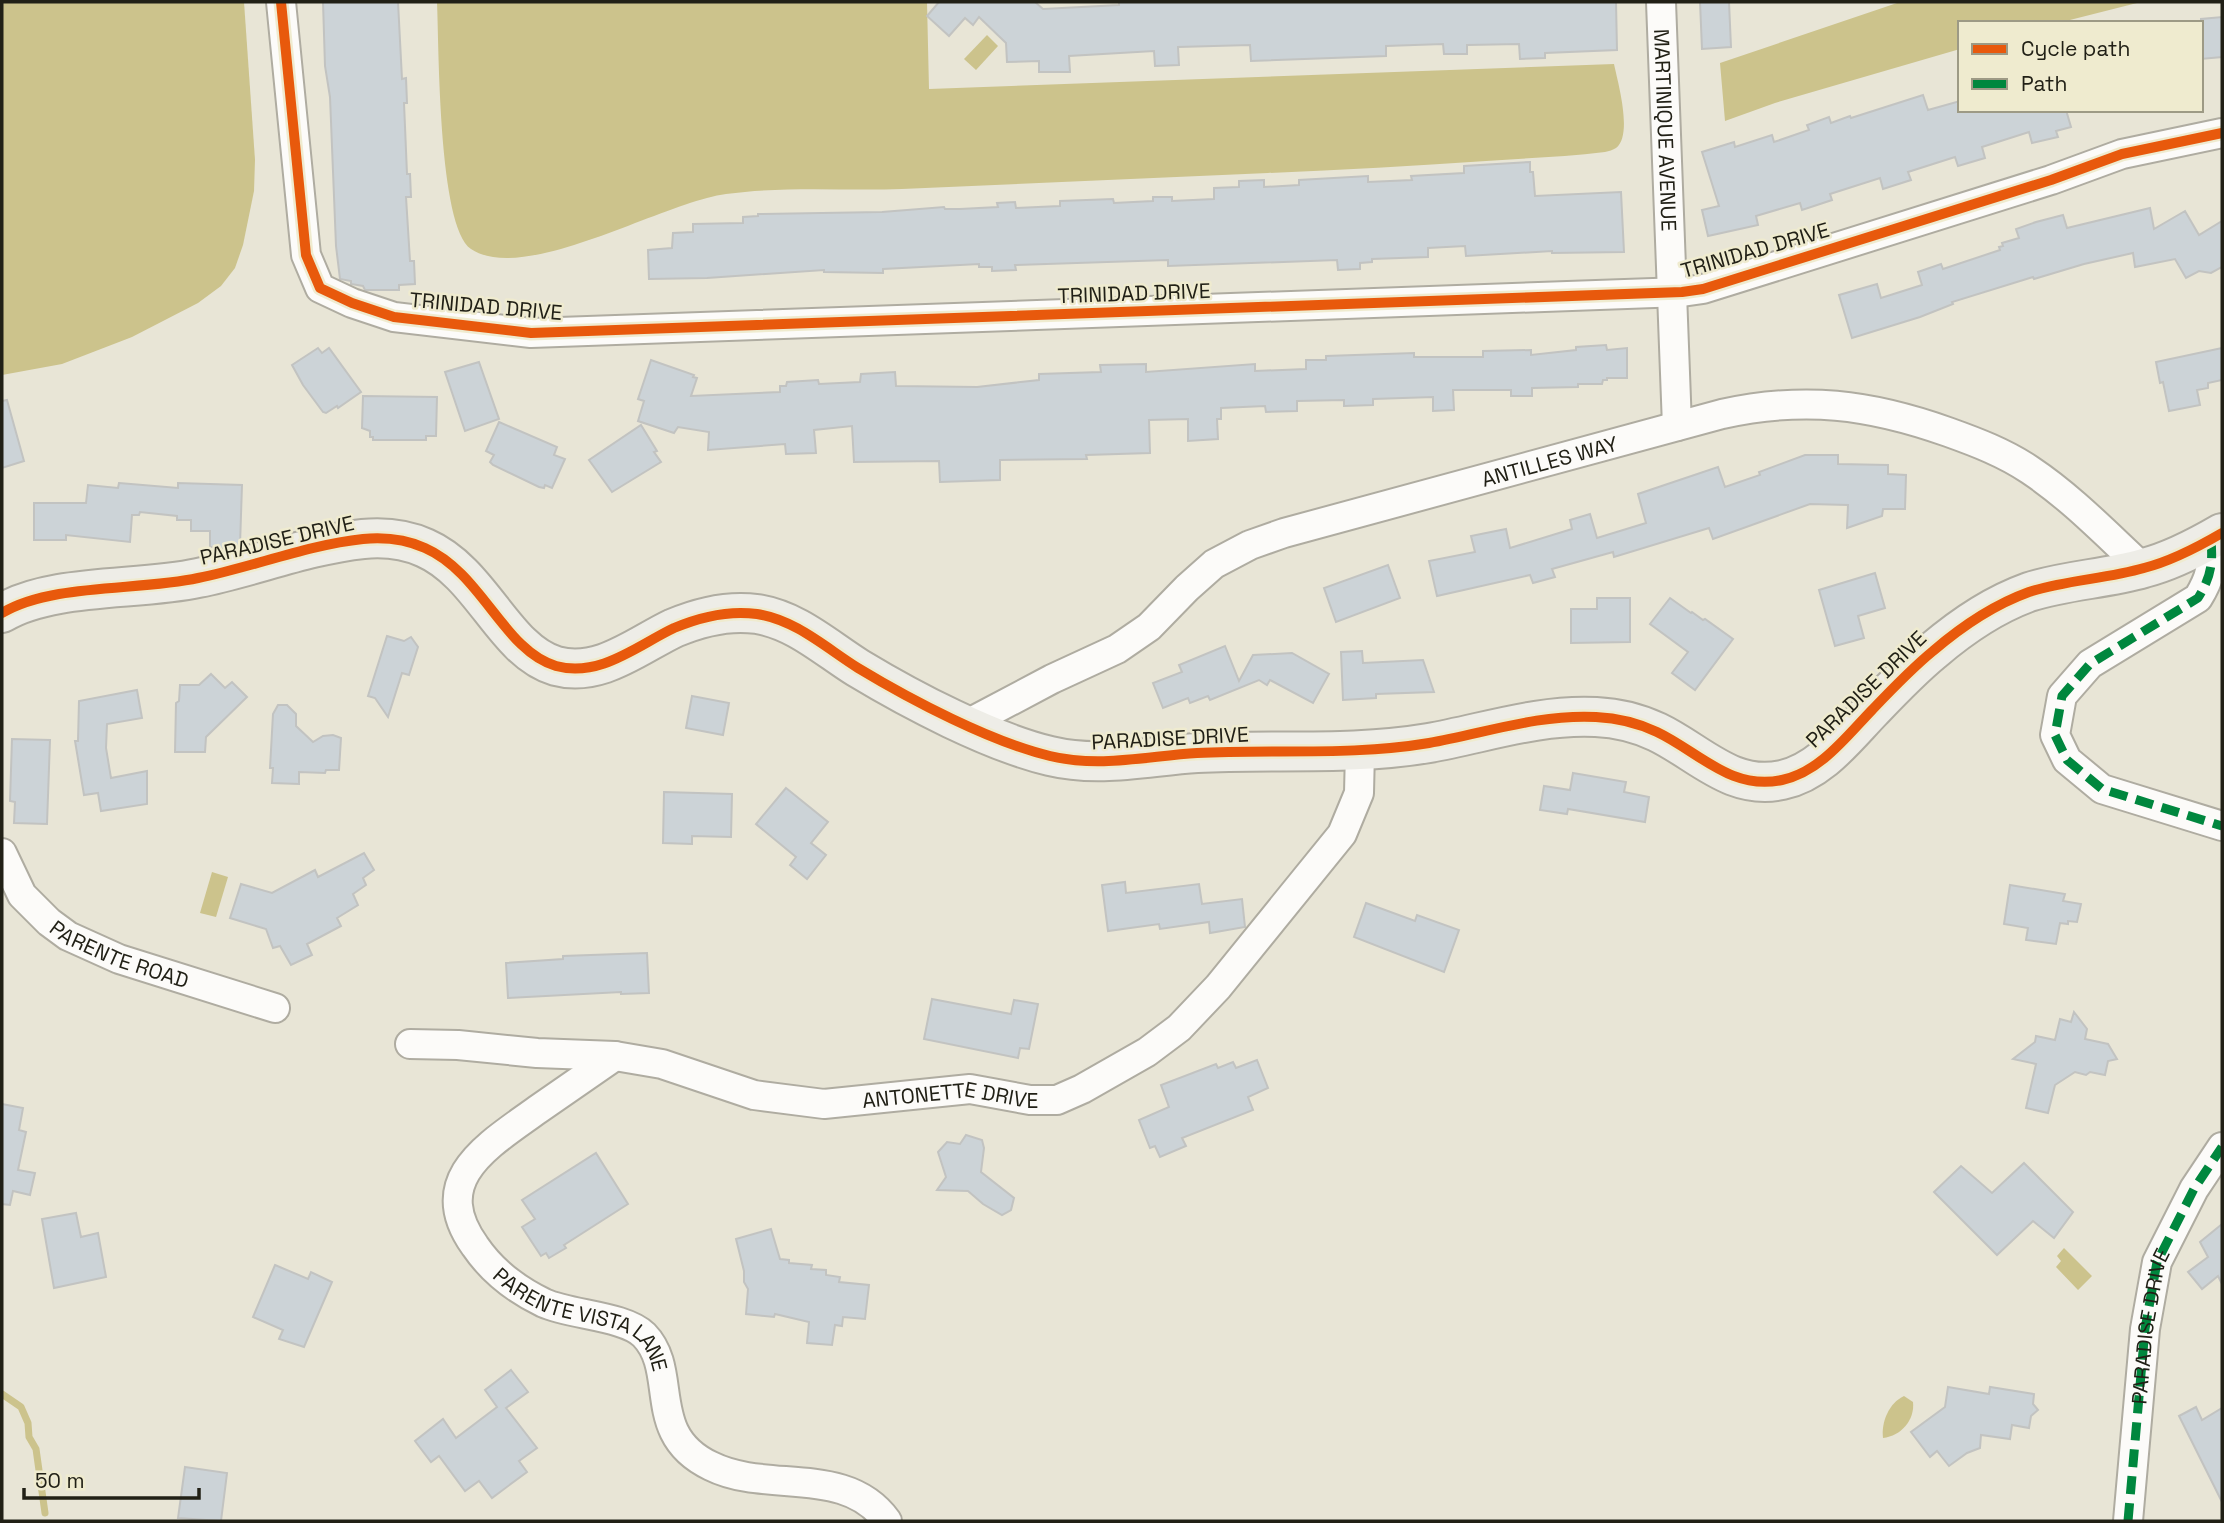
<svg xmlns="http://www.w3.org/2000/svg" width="2224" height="1523" font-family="'Space Grotesk',sans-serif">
<rect width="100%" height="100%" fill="#e8e5d6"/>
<g fill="#ccc38c">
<polygon points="2,2 244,2 255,160 254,191 243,245 235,268 221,286 198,303 132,337 62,364 2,375"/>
<path d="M437,2h490l2,87 685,-25c4,19 19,71 2,84 -3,2 -7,3 -11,4 -39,5 -79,6 -119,9 -73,5 -145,9 -218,12 -122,5 -244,11 -366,16 -59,2 -118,-3 -176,5 -63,8 -201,91 -255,55 -33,-22 -32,-204 -34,-247z"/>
<polygon points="1900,2 2141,2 2058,23 1960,23 1960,49 1775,103 1725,121 1720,63"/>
<polygon points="987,35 998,46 976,70 964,59"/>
<polygon points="212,872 228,877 216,917 200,913"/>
<polygon points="2064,1248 2092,1276 2078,1290 2056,1267 2061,1261 2057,1256"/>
<path d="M1904,1396l9,6c2,18 -12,34 -30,36 -2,-16 6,-35 21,-42z"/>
</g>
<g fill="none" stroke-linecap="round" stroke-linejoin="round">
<polyline stroke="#ccc38c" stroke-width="7" points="2,1394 21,1407 28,1423 29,1437 36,1449 45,1513"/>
</g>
<g fill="#ccd3d7" stroke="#c2c3c1" stroke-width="2">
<polygon points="323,2 398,2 402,79 406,78 407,103 404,103 407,174 410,174 411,197 406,197 410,261 414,261 415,284 399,285 399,290 365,290 363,286 351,284 351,281 340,279 336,246 330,97 325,66"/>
<polygon points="939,2 1035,2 1043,9 1119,5 1119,2 1616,2 1617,50 1545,53 1545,58 1520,59 1519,44 1467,45 1467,54 1444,54 1443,44 1386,46 1386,56 1251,61 1250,45 1178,47 1179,65 1155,66 1154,51 1069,56 1070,72 1039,72 1039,61 1007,62 1006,43 979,17 973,25 965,18 949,36 927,16"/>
<polygon points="1700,2 1729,2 1731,47 1702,49"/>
<polygon points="2222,17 2222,57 2201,59 2201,19"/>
<polygon points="1923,95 1928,110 1960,101 1960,110 2066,110 2071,127 2056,131 2058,137 2032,143 2029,132 1982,147 1985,158 1958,166 1955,157 1908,172 1911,180 1883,189 1880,178 1830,194 1832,200 1802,210 1800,203 1756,216 1758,225 1708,236 1702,210 1719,206 1702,152 1734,142 1735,147 1772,135 1774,142 1809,130 1807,125 1829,117 1831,123 1850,116 1851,118"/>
<polygon points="1530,162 1530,172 1533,172 1535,196 1621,192 1624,252 1552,253 1552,251 1466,256 1465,246 1428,248 1428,257 1372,259 1372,262 1360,263 1360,269 1338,270 1337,260 1168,266 1168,260 1015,265 1016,270 992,271 992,267 979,267 979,264 883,269 883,273 824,272 824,270 707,278 649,279 648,250 672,248 673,233 693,232 693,224 743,223 743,217 758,216 758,214 882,212 944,207 945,209 960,209 998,207 997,203 1015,202 1016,208 1060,206 1060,201 1113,199 1114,203 1153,201 1153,197 1172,197 1172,201 1214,199 1214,188 1239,187 1239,181 1264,180 1264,187 1299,185 1299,180 1368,176 1368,182 1412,180 1411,176 1464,173 1464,166"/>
<polygon points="2150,208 2154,229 2185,211 2199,235 2222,221 2222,267 2211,273 2199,271 2186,278 2175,259 2135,267 2133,253 2084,264 2034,279 2033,277 1952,302 1953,304 1920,317 1852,338 1839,295 1877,284 1881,298 1922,285 1918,272 1941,264 1943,269 2000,250 1999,247 2003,246 2002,243 2019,238 2016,229 2036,222 2063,215 2067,228"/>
<polygon points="1606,345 1607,350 1627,348 1627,378 1607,378 1607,380 1603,380 1602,384 1578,384 1578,387 1532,388 1532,396 1511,396 1511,390 1453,390 1454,410 1433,411 1433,397 1373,399 1373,405 1344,406 1344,400 1297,401 1297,411 1266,412 1265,406 1221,408 1221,419 1217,419 1218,439 1188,441 1188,419 1149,420 1150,453 1086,455 1087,459 1000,460 1000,480 940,482 939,461 854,462 852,426 814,430 816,453 786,454 785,444 708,450 709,432 678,427 674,433 638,421 644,401 638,399 651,360 694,375 693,377 697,378 691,396 780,392 780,386 786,386 787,382 818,380 819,384 860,382 861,374 895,372 896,386 977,387 1039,380 1039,374 1101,372 1100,365 1146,364 1146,372 1255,364 1255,371 1306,369 1306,360 1326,360 1326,356 1414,353 1414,357 1483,357 1483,351 1531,350 1531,355 1576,350 1576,347"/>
<polygon points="318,348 322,353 329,348 361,392 338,408 337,406 326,413 323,412 303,385 292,365"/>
<polygon points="2222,348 2222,380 2208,383 2208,388 2197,390 2200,405 2169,411 2163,382 2160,383 2156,362"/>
<polygon points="479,362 499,419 465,431 445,372"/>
<polygon points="363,396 437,397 436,436 426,436 426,440 373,440 373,437 370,437 370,431 362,428"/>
<polygon points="7,400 24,461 2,468 2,401"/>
<polygon points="499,422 557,447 554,455 565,459 552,488 545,485 544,488 539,487 493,465 490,462 494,455 486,451"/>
<polygon points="641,425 657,451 654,452 661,462 612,492 589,460"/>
<polygon points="1805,455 1838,455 1838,464 1888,465 1888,474 1906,475 1905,509 1883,509 1882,516 1847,528 1848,505 1810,504 1713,539 1709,528 1614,557 1613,552 1552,569 1555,577 1533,583 1530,575 1437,596 1429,561 1475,552 1471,536 1506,529 1510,548 1572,529 1570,520 1590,514 1597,538 1646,523 1638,494 1718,467 1725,487 1760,475 1759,472"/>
<polygon points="119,483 178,488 178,483 242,485 240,545 215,550 215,547 210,547 210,531 191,531 191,520 177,520 177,516 140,512 139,515 132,515 130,542 66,535 66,540 34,540 34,503 86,503 88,485 118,488"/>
<polygon points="1388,565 1400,598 1336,622 1324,588"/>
<polygon points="1875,573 1885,608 1858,616 1864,638 1835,646 1819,590"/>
<polygon points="1597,598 1630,598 1630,642 1571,643 1571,609 1597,609"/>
<polygon points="1670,598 1691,613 1692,612 1703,620 1705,619 1733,639 1695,690 1672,673 1688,652 1650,624"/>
<polygon points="387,636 404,641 411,637 418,647 409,675 402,673 388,717 375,698 368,696"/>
<polygon points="1225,646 1239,681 1253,655 1292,653 1329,674 1313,703 1270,680 1267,685 1259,680 1210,700 1208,696 1190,703 1188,698 1163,708 1153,683 1182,672 1179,665"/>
<polygon points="1362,651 1363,663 1423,660 1434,692 1376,694 1376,698 1343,700 1341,652"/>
<polygon points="211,674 225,688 232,682 247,697 206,737 205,752 175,752 176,703 179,701 180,685 199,685"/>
<polygon points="137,690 142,718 107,724 106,748 111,778 147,771 147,804 101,811 98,793 84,795 75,741 78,741 79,701"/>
<polygon points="692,696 729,703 723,735 686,728"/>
<polygon points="278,705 287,705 296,714 296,726 313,742 323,736 333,735 341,738 339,770 326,770 325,773 299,772 299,784 272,783 273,768 270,768 273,714"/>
<polygon points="12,739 50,740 47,824 14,823 15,802 10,801"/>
<polygon points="1573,773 1626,782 1624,792 1649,797 1645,822 1568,809 1567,814 1540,810 1544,786 1570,790"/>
<polygon points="786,788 828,822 811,843 826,855 807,879 790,865 796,857 756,824"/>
<polygon points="664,792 732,794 731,837 692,836 692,844 663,843"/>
<polygon points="364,853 374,870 363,878 366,885 353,894 358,905 337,918 341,926 307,944 312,955 291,965 280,946 273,948 266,929 230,918 241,884 272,893 315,870 318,877"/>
<polygon points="1125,882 1126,893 1199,884 1202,904 1242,899 1245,927 1210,933 1209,922 1160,929 1159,924 1108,931 1102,885"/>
<polygon points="2010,885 2065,894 2063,901 2081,904 2077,922 2068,921 2068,924 2060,923 2056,944 2026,940 2028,928 2004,924"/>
<polygon points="1366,903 1415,921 1417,915 1459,930 1444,972 1354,937"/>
<polygon points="647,953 649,993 621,994 621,992 508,998 506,963 563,959 563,956"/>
<polygon points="932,999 1011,1014 1014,1000 1038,1004 1029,1049 1020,1048 1018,1058 924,1039"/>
<polygon points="2074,1012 2087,1029 2085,1039 2108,1044 2117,1059 2108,1061 2105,1075 2090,1072 2086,1075 2075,1072 2055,1085 2048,1113 2026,1108 2036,1064 2013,1059 2035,1042 2036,1036 2055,1040 2060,1019 2071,1022"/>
<polygon points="1257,1060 1268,1088 1248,1097 1253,1110 1182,1138 1186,1146 1160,1157 1155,1146 1150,1148 1139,1120 1169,1107 1161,1085 1216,1064 1218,1068 1233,1062 1236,1068"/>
<polygon points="2,1104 23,1108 19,1130 26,1132 18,1170 35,1173 30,1195 13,1191 10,1205 2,1204"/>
<polygon points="966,1135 982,1140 984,1148 981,1172 1014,1198 1011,1210 1002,1215 983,1204 968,1191 937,1190 946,1177 938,1152 947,1142 960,1144"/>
<polygon points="596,1153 628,1204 564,1245 566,1248 549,1258 546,1253 541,1256 522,1227 535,1219 522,1200"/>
<polygon points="2024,1163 2073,1212 2054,1238 2033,1221 1997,1255 1934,1192 1961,1166 1992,1193"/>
<polygon points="76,1213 81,1237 98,1233 106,1277 54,1288 42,1219"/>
<polygon points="2222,1224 2222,1284 2218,1276 2202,1289 2188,1272 2208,1257 2200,1242"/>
<polygon points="771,1229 780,1259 789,1260 789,1263 812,1265 811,1269 826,1270 826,1275 840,1277 839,1282 869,1285 865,1319 843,1317 842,1326 835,1325 832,1345 807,1343 809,1322 775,1314 774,1317 746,1314 748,1289 744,1282 744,1271 736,1239"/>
<polygon points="275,1265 308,1279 311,1272 332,1282 304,1347 279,1339 283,1330 253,1317"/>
<polygon points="511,1370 528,1392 506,1408 537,1448 519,1461 527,1472 492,1498 479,1481 465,1491 439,1456 431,1462 415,1441 443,1419 456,1438 497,1407 485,1390"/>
<polygon points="1948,1387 1989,1394 1990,1387 2034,1394 2033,1404 2038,1410 2031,1416 2029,1428 2012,1425 2010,1439 1981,1435 1980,1448 1967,1453 1949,1466 1937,1451 1930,1457 1911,1432 1945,1407"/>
<polygon points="2196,1407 2202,1420 2222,1408 2222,1502 2179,1416"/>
<polygon points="185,1467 227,1473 221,1521 178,1518"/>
</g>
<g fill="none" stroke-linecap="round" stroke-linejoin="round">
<defs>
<g id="street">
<polyline points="281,2 306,255 320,288 352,303 394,317 531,333 1682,292 1703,289 2051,180 2122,154 2222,133"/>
<path id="s1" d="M1661,2l16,424"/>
<path d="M2211,540c2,24 0,37 -13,58l-108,66 -28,32 -7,39 12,25 35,29 120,37"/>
<path id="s2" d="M967,724l85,-45 65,-30 32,-22 38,-39 27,-24 36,-19 34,-12 438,-119c82,-18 147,-10 226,18 28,10 57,21 82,38 42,28 77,65 114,99"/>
<path id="s3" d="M2,853l20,42 27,27 19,14 51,23 156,49"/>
<path id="s4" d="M410,1044l48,1 79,8 78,3 47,8 92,31 70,9 146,-15 60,11h27l25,-11 65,-37 32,-24 39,-41 124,-153 17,-41 1,-42"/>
<path id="s5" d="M615,1056c-26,18 -52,36 -78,54 -48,35 -110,69 -62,136 17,25 42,44 69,57 27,12 81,13 100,32 36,37 0,99 67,131 56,28 135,-2 176,55"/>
<path id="s6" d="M2128,1521l17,-192 12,-67 37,-73 28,-42"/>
</g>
<path id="secondary" d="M2,613c50,-30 137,-22 196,-35 55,-11 109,-33 165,-39 21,-2 42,0 62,9 57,25 79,103 131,118 44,12 82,-21 118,-38 26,-11 54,-18 83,-14 39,6 69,34 101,54 53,32 133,74 192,88 50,12 98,0 147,-3 78,-4 155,3 232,-10 56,-10 110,-29 167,-26 21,1 42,6 61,15 42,20 74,59 125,48 38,-8 64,-43 90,-70 20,-21 39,-41 61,-59 28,-24 60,-46 96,-59 37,-12 77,-13 115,-24 28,-7 54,-21 78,-35"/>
</defs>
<use href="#street" stroke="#afaca1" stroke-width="32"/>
<use href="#secondary" stroke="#afaca1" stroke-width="42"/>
<use href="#street" stroke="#fcfbf9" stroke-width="28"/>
<use href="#secondary" stroke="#eeede7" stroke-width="38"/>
<g stroke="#00873e" stroke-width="9" stroke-dasharray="18 9" stroke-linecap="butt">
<path d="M2211,540c2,24 0,37 -13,58l-108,66 -28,32 -7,39 12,25 35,29 120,37"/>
<polyline points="2128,1521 2145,1329 2157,1262 2194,1189 2222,1147"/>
</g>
<defs>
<g id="cycleway">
<polyline points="281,2 306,255 320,288 352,303 394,317 531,333 1682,292 1703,289 2051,180 2122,154 2222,133"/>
<path d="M2,613c50,-30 137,-22 196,-35 55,-11 109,-33 165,-39 21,-2 42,0 62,9 57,25 79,103 131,118 44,12 82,-21 118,-38 26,-11 54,-18 83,-14 39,6 69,34 101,54 53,32 133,74 192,88 50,12 98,0 147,-3 78,-4 155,3 232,-10 56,-10 110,-29 167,-26 21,1 42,6 61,15 42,20 74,59 125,48 38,-8 64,-43 90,-70 20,-21 39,-41 61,-59 28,-24 60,-46 96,-59 37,-12 77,-13 115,-24 28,-7 54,-21 78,-35"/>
</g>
</defs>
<use href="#cycleway" stroke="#efebcf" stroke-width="15"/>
<use href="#cycleway" stroke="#e8590c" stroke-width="10"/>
</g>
<g text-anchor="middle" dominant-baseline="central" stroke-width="5" stroke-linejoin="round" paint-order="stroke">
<g font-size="21" fill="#212016" stroke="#efebcf">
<text stroke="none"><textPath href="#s1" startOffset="128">MARTINIQUE AVENUE</textPath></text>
<text transform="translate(1755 250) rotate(-16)">TRINIDAD DRIVE</text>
<text transform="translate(1134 293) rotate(-2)">TRINIDAD DRIVE</text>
<text transform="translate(486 306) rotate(5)">TRINIDAD DRIVE</text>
<text stroke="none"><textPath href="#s2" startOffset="649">ANTILLES WAY</textPath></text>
<text transform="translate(277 540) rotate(-13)">PARADISE DRIVE</text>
<text transform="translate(1866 689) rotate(-44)">PARADISE DRIVE</text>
<text transform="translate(1170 738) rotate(-3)">PARADISE DRIVE</text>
<text stroke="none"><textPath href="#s3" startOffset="163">PARENTE ROAD</textPath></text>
<text stroke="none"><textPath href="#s4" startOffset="548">ANTONETTE DRIVE</textPath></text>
<text stroke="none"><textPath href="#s5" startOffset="404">PARENTE VISTA LANE</textPath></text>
<text stroke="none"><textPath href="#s6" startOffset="196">PARADISE DRIVE</textPath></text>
</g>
</g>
<rect width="2224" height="1523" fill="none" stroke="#212016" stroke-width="7"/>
<rect x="1958" y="21" width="245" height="91" fill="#efebcf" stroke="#9d9a85" stroke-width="2"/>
<rect x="1972" y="44" width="35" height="10" fill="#e8590c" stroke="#9d9a85" stroke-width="2"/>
<text x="2021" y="56" font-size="21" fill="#212016">Cycle path</text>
<rect x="1972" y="79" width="35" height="10" fill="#00873e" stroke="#9d9a85" stroke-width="2"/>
<text x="2021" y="91" font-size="21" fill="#212016">Path</text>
<path d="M24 1488v10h175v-10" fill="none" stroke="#212016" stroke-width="3.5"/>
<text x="35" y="1488" font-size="21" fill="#212016" stroke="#efebcf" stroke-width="5" paint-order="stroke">50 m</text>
</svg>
